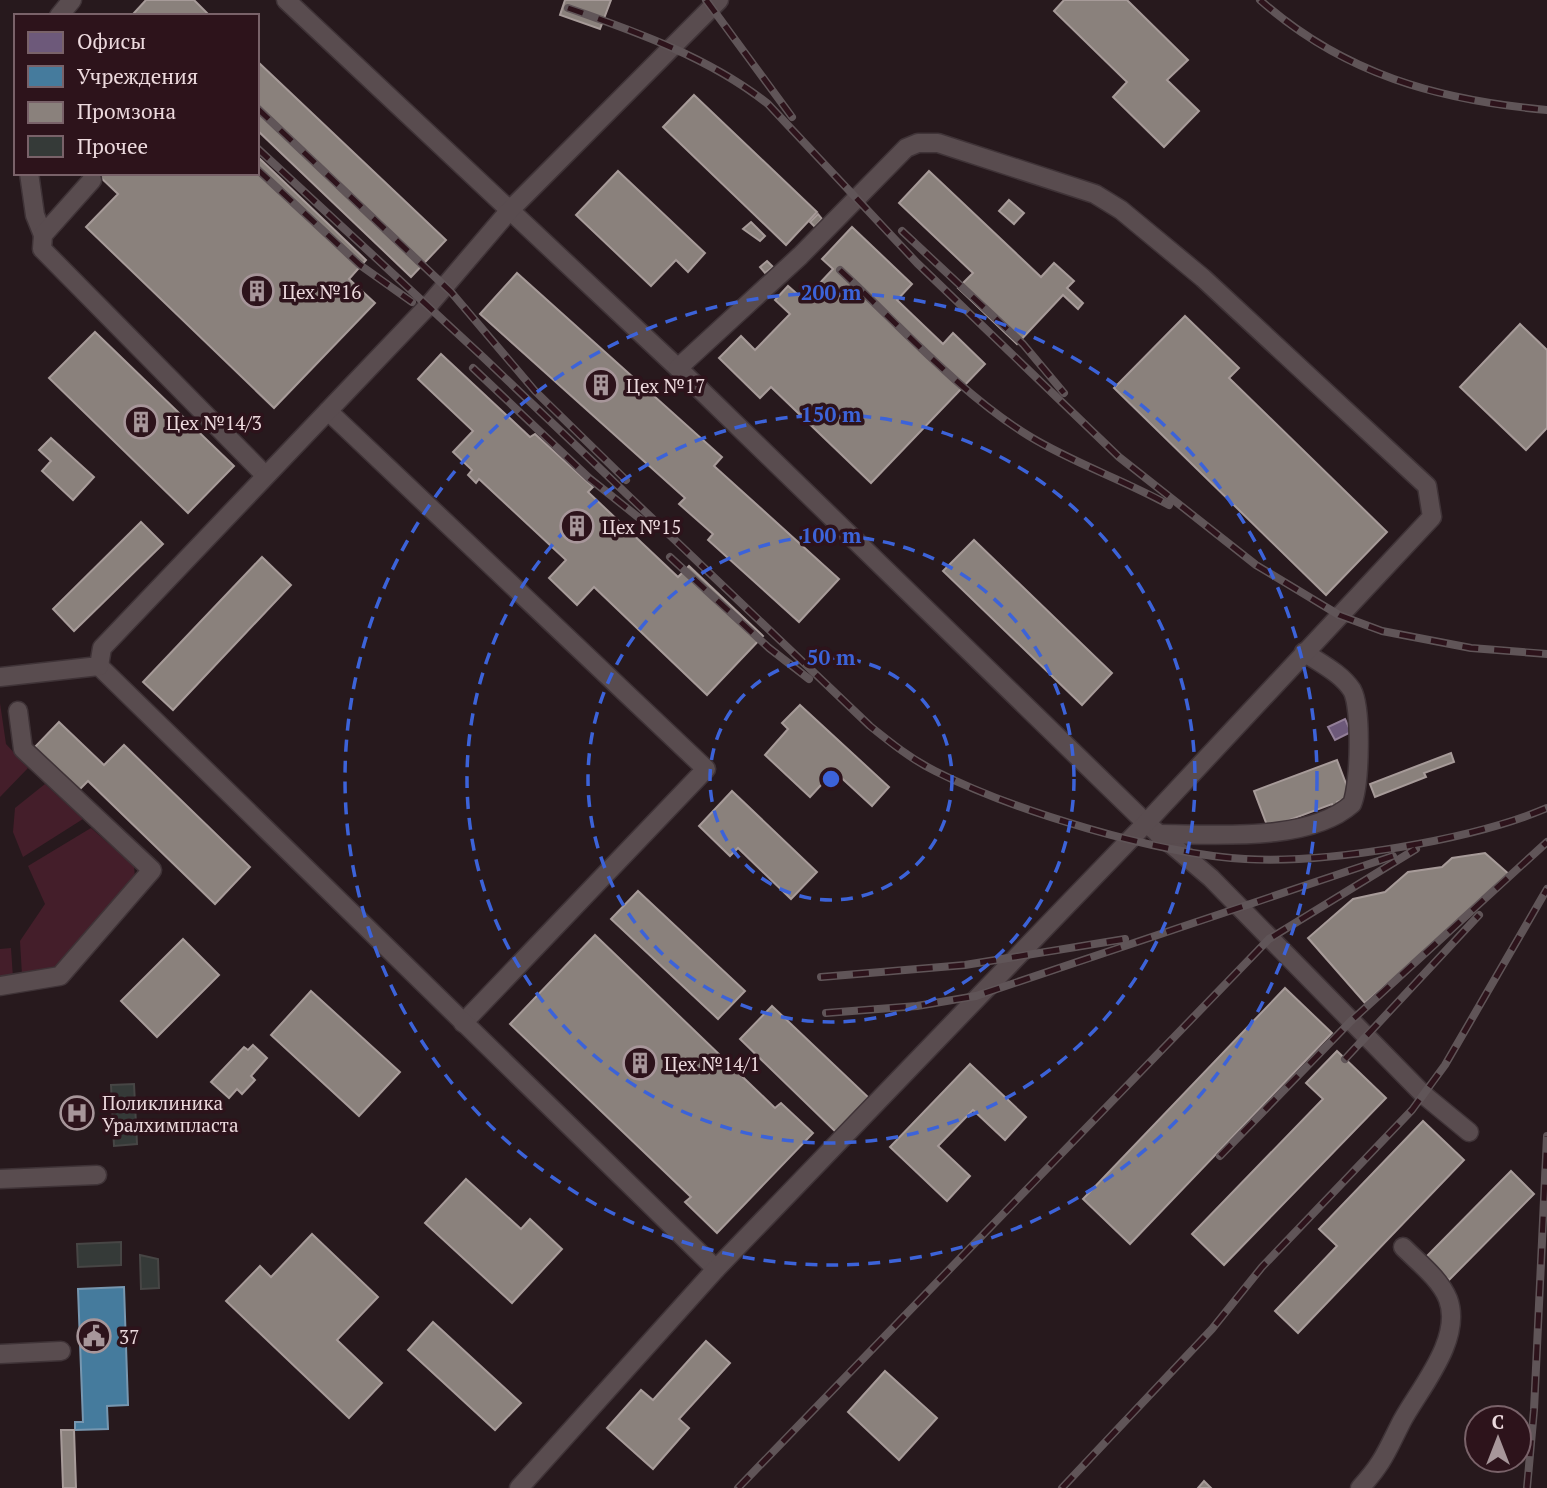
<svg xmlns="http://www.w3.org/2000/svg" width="1547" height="1488" font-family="'PT Serif',serif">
<rect width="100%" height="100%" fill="#27191d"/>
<g fill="#441e2a">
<polygon points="0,703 6,744 28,768 0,797"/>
<polygon points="45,784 83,819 23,857 13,832 15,808"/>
<polygon points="91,828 134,866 135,877 62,962 50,970 22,975 20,941 45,904 28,866"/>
<polygon points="11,948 13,978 0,981 0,949"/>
</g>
<polygon fill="#6d597a" stroke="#937f98" stroke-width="2" points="1345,719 1351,732 1335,740 1328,727"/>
<polygon fill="#457b9d" stroke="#7797b0" stroke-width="2" points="124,1287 128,1405 107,1406 108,1429 75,1430 75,1422 83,1422 78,1289"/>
<g fill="#8a817c" stroke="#a79b99" stroke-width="2">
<polygon points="146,0 194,0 210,16 137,16 134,13"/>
<polygon points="565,0 611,0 600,29 560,15"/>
<polygon points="1064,0 1127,0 1188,60 1167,80 1199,111 1164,147 1113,97 1127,82 1054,11"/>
<polygon points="257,61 446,240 411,277 257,130"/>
<polygon points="694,95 817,212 786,245 663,127"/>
<polygon points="257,156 366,260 349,279 375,303 274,408 86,227 118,194 96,173 257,173"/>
<polygon points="618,171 705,253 688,272 676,260 651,286 576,215"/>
<polygon points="929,171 1041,277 1054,263 1074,281 1067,288 1083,303 1078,309 1063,295 1017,344 958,288 973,273 899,203"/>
<polygon points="1009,200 1024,213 1014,224 999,211"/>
<polygon points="818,214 822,219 815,227 810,222"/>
<polygon points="751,222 765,236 760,241 743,229"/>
<polygon points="852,227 912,284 897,300 943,344 953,333 985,364 871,483 771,387 760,398 719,358 741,336 755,350 790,314 775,300 788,286 804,300 833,269 822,259"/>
<polygon points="767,261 773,267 765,273 760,267"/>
<polygon points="517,273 722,457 714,466 839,579 799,622 708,540 713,534 679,504 685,498 480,314"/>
<polygon points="1185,316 1239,368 1229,378 1387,532 1326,595 1114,388"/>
<polygon points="1520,324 1547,350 1547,428 1526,450 1460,387"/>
<polygon points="95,332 234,466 188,513 49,378"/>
<polygon points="441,354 530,437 535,434 593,487 588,492 678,577 689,566 763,636 707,695 594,587 577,605 549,578 566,560 479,479 476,483 468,475 472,470 453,452 473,431 418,379"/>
<polygon points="51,438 94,477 73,500 42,471 51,461 39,450"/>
<polygon points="141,522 163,544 74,631 53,609"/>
<polygon points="974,540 1112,673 1082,705 943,571"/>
<polygon points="262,557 291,585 173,710 143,682"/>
<polygon points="800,705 889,787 872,806 834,771 810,797 765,755 788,729 782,723"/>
<polygon points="59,722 104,765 124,745 250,867 215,904 88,781 78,791 34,748"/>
<polygon points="1451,753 1454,762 1424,773 1426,777 1375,797 1370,784"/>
<polygon points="1337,760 1351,797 1337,802 1338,806 1333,808 1332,804 1268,828 1254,791"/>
<polygon points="732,791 817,872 791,899 738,848 730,856 699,826"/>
<polygon points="1485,853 1511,876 1365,1003 1308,938 1353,899 1385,892 1408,872 1442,867 1452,858"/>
<polygon points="638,891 745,991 718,1019 611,919"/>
<polygon points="595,935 775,1108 781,1103 813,1133 717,1233 685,1202 691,1197 510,1024"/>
<polygon points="183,939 219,975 157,1037 121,1001"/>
<polygon points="1285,988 1332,1033 1130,1244 1083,1199"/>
<polygon points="311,991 400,1072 359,1116 271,1035"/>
<polygon points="772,1006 870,1099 837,1133 740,1039"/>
<polygon points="253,1045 267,1058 251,1076 255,1080 242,1094 237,1089 229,1098 211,1082 244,1047 248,1050"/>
<polygon points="1337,1051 1386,1098 1224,1265 1192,1234 1323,1099 1306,1083"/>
<polygon points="970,1064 1026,1117 1005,1140 973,1110 938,1146 970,1176 947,1201 890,1147"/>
<polygon points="1423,1121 1464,1160 1298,1333 1275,1311 1337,1246 1319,1229"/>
<polygon points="1511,1171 1534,1194 1449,1280 1426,1257"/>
<polygon points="466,1179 521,1229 530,1219 562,1249 512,1303 425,1223"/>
<polygon points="312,1234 378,1297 337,1340 382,1383 349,1418 226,1301 260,1266 271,1277"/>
<polygon points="433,1322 521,1403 495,1430 408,1350"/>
<polygon points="706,1341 730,1363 679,1419 689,1428 653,1469 607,1428 641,1390 653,1400"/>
<polygon points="885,1371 937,1418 899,1460 848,1412"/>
<polygon points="61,1430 74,1430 76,1488 63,1488"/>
<polygon points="1204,1481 1211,1488 1198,1488"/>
</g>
<g fill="#353a38" stroke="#474645" stroke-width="2">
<polygon points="134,1084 137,1144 114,1146 111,1085"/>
<polygon points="121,1242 121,1265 78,1267 77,1244"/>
<polygon points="140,1255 158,1259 159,1288 141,1289"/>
</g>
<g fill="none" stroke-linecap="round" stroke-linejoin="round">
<defs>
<g id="minor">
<polyline points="286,0 678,368 1146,823 1211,878 1424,1095 1469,1132"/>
<polyline points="59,16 72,0"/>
<polyline points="29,173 35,215 43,235"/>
<polyline points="92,180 43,235 42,249 265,475"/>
<polyline points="328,411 706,769 463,1023"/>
<polyline points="99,666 716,1269"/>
<polyline points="0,677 99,666 102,648 428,306 509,211 719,0"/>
<path d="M1158,834c55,0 150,9 194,-30 8,-19 10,-96 0,-114 -11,-17 -32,-27 -48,-38"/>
<polyline points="0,986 60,976 152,870 23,749 18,711"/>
<polyline points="0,1179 97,1175"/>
<polyline points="0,1354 61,1351"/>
<polyline points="519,1488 716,1269 1146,823 1432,517 1427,486 1203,278 1121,210 1095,194 938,143 918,143 906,148 800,256 678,368"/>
<path d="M1360,1488c24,-26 27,-38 42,-67 18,-33 61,-82 46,-122 -8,-20 -30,-37 -45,-52"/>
</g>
</defs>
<use href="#minor" stroke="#3f3337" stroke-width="21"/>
<use href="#minor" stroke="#594c4f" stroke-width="18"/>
<defs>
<g id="rail">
<polyline points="706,0 792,117"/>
<path d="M1260,0c84,74 177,100 287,110"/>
<path d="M568,8c69,24 142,50 200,96l149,159 202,194 137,108 83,50 43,16 89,17 76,6"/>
<polyline points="257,108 451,292 535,391 626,480"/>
<path d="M257,148l227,210 386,368c21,17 41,33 65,45 79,40 222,83 310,88 82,5 227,-19 302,-51"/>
<polyline points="257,169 360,265 412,302"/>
<polyline points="902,231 1023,344 1064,393"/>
<path d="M840,270c58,54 122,125 189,166 44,27 95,44 140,69"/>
<polyline points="473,368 589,478 648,525"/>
<polyline points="670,557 769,648 809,679"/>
<polyline points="821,977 965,965 1125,939"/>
<polyline points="826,1013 917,1006 976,996 1393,856"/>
<polyline points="1345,1059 1479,915"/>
<polyline points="1220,1156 1351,1021 1547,842"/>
<polyline points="738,1488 1269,939 1416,849"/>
<polyline points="1062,1488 1212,1329 1262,1267 1412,1110 1445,1065 1547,889"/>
<polyline points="1527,1488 1534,1410 1547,1136"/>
</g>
</defs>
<use href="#rail" stroke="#605558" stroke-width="8"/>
<use href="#rail" stroke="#2d131b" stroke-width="5" stroke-dasharray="16" stroke-linecap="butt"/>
</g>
<g fill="none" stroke="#3c63d9" stroke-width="3.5" stroke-dasharray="12 9">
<circle cx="831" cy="779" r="121"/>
<circle cx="831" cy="779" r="243"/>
<circle cx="831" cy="779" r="364"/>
<circle cx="831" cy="779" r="486"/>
</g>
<defs>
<symbol id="building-ring" viewBox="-11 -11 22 22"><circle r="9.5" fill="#2d131b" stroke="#a7969a" stroke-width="1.5"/><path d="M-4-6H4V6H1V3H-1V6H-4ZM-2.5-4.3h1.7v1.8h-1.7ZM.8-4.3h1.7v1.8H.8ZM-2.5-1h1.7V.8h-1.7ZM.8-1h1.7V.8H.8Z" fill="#a7969a"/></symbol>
<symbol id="hospital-ring" viewBox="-11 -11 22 22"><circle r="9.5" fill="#2d131b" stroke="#a7969a" stroke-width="1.5"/><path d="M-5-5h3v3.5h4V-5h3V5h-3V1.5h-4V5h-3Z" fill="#a7969a"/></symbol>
<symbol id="civic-ring" viewBox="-11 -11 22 22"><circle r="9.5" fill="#2d131b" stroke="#a7969a" stroke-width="1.5"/><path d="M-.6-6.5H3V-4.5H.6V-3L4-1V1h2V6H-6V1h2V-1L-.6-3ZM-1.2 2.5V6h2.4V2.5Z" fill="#a7969a"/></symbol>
</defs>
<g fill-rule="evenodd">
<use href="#building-ring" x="238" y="272" width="38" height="38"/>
<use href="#building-ring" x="582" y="366" width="38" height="38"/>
<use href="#building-ring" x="122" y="403" width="38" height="38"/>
<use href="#building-ring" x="558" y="507" width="38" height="38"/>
<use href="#building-ring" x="621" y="1044" width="38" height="38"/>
<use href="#hospital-ring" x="58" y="1094" width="38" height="38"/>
<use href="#civic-ring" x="75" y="1317" width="38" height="38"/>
</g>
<g text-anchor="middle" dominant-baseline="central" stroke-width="7" stroke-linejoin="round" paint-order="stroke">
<g font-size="19" fill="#ecd9dd" stroke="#2d131b" text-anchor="start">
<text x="282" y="291">Цех №16</text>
<text x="626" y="385">Цех №17</text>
<text x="166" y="422">Цех №14/3</text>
<text x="602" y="526">Цех №15</text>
<text x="664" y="1063">Цех №14/1</text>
<text x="102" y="1102">Поликлиника<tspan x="102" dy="22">Уралхимпласта</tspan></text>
<text x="119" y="1336">37</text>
</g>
</g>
<circle cx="831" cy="779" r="10" fill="#3c63d9" stroke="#2d131b" stroke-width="3.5"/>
<g font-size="21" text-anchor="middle" font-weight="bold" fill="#3c63d9" stroke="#2d131b" stroke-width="7" stroke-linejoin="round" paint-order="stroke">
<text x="831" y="300">200 m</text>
<text x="831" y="422">150 m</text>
<text x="831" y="543">100 m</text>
<text x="831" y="665">50 m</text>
</g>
<rect x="14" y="14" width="245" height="161" fill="#2d131b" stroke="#796269" stroke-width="2"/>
<rect x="28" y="32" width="35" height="21" fill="#6d597a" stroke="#796269" stroke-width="2"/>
<text x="77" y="49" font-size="21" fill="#ecd9dd">Офисы</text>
<rect x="28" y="66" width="35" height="21" fill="#457b9d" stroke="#796269" stroke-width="2"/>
<text x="77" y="84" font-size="21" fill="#ecd9dd">Учреждения</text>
<rect x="28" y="102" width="35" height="21" fill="#8a817c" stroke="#796269" stroke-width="2"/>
<text x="77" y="119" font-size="21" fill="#ecd9dd">Промзона</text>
<rect x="28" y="136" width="35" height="21" fill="#353a38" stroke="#796269" stroke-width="2"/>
<text x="77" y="154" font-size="21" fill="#ecd9dd">Прочее</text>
<g transform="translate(1498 1439)"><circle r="33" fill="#2d131b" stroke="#796269" stroke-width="2"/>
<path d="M0-5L12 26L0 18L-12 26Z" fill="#a7969a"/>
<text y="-10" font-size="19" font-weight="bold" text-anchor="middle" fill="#ecd9dd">С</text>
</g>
</svg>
